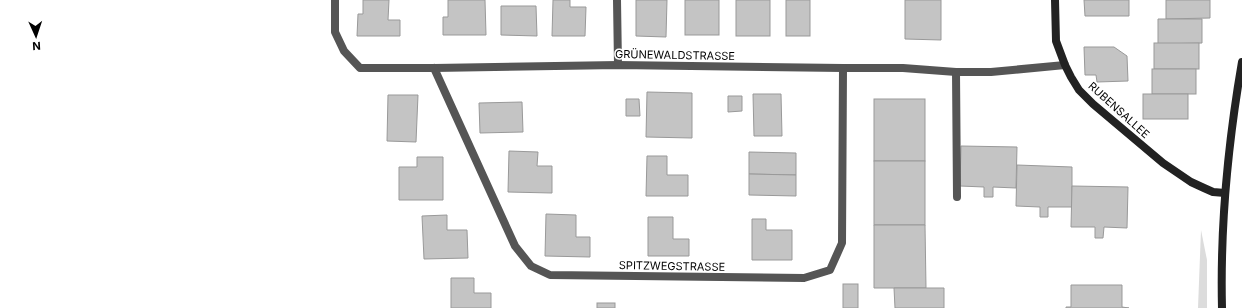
<svg xmlns="http://www.w3.org/2000/svg" width="1242" height="308" font-family="Inter,sans-serif">
<rect width="100%" height="100%" fill="#fff"/>
<polygon fill="#dcdcdc" points="1201,230 1207,260 1207,308 1198,308"/>
<g fill="#c4c4c4" stroke="#999">
<polygon points="363,0 389,0 388,20 400,20 400,36 357,36 358,14 363,14"/>
<polygon points="448,0 485,0 486,35 443,35 443,17 448,17"/>
<polygon points="553,0 570,0 570,7 586,7 585,36 552,36"/>
<polygon points="636,0 667,0 666,37 636,36"/>
<rect x="685" y="0" width="34" height="35"/>
<rect x="736" y="0" width="34" height="36"/>
<rect x="786" y="0" width="24" height="36"/>
<polygon points="905,0 941,0 941,40 905,39"/>
<polygon points="1084,0 1129,0 1129,16 1085,16"/>
<polygon points="1166,0 1210,0 1210,18 1166,19"/>
<polygon points="501,6 536,6 537,36 501,35"/>
<polygon points="1158,19 1202,19 1202,43 1158,44"/>
<rect x="1154" y="43" width="45" height="26"/>
<polygon points="1084,47 1114,47 1127,56 1128,81 1097,82 1096,75 1085,75"/>
<rect x="1152" y="69" width="44" height="25"/>
<polygon points="647,92 692,93 692,138 646,137"/>
<polygon points="753,94 781,94 782,136 754,136"/>
<rect x="1143" y="94" width="45" height="25"/>
<polygon points="388,95 418,95 416,142 387,141"/>
<polygon points="728,96 742,96 742,111 728,112"/>
<polygon points="626,99 639,99 640,116 626,116"/>
<rect x="874" y="99" width="51" height="62"/>
<polygon points="522,102 523,132 480,133 479,103"/>
<polygon points="961,146 1017,147 1016,188 993,187 993,197 984,197 984,187 960,186"/>
<polygon points="509,151 538,152 537,166 552,166 552,193 508,192"/>
<polygon points="749,152 796,153 796,175 749,174"/>
<polygon points="647,156 667,156 667,175 688,175 688,196 646,196"/>
<polygon points="417,157 443,157 443,200 399,200 399,167 417,167"/>
<rect x="874" y="161" width="51" height="64"/>
<polygon points="1017,165 1072,167 1072,207 1048,207 1048,217 1040,217 1040,207 1016,206"/>
<polygon points="749,174 796,175 796,196 749,195"/>
<polygon points="1072,186 1128,187 1127,228 1104,227 1103,238 1095,238 1095,227 1071,227"/>
<polygon points="546,214 576,215 576,237 590,237 590,257 545,256"/>
<polygon points="447,215 447,230 467,230 468,258 424,259 422,216"/>
<polygon points="648,217 673,217 673,239 689,239 689,256 648,256"/>
<polygon points="752,219 766,219 766,230 792,230 792,260 752,260"/>
<polygon points="874,225 925,225 926,288 874,288"/>
<polygon points="451,278 474,278 474,293 491,293 491,308 451,308"/>
<rect x="843" y="284" width="15" height="24"/>
<polygon points="1071,285 1122,285 1122,307 1129,308 1066,308 1066,307 1071,307"/>
<polygon points="894,288 944,288 944,308 895,308"/>
<rect x="597" y="303" width="18" height="5"/>
</g>
<g fill="none" stroke-linecap="round" stroke-linejoin="round">
<g stroke="#555" stroke-width="8">
<polyline points="335,0 335,32 344,51 360,68 434,68 618,65 843,68 903,68 956,72 991,72 1065,65"/>
<polyline points="617,0 618,65"/>
<polyline points="434,68 515,246 531,266 550,275 804,278 830,270 842,243 843,68"/>
<polyline points="956,72 957,197"/>
</g>
<g stroke="#222" stroke-width="8">
<polyline points="1055,0 1056,41 1065,65 1071,77 1079,90 1093,104 1163,163 1191,182 1204,188 1213,192 1225,193"/>
<path d="M1222,308c-2,-83 6,-165 20,-246"/>
</g>
</g>
<g text-anchor="middle" dominant-baseline="central" stroke-width="3" stroke-linejoin="round" paint-order="stroke">
<g font-size="11" fill="#000" stroke="#fff">
<text transform="translate(675 55) rotate(1)">GRÜNEWALDSTRASSE</text>
<text transform="translate(1119 110) rotate(42)">RUBENSALLEE</text>
<text transform="translate(672 266) rotate(1)">SPITZWEGSTRASSE</text>
</g>
</g>
<g transform="translate(36 36) rotate(177)" stroke="#ffffff" stroke-width="3" paint-order="stroke">
<path d="M0-3L7 15L0 10L-7 15Z" fill="#000000"/>
<text y="-6" font-size="11" font-weight="bold" text-anchor="middle" fill="#000000">N</text>
</g>
</svg>
